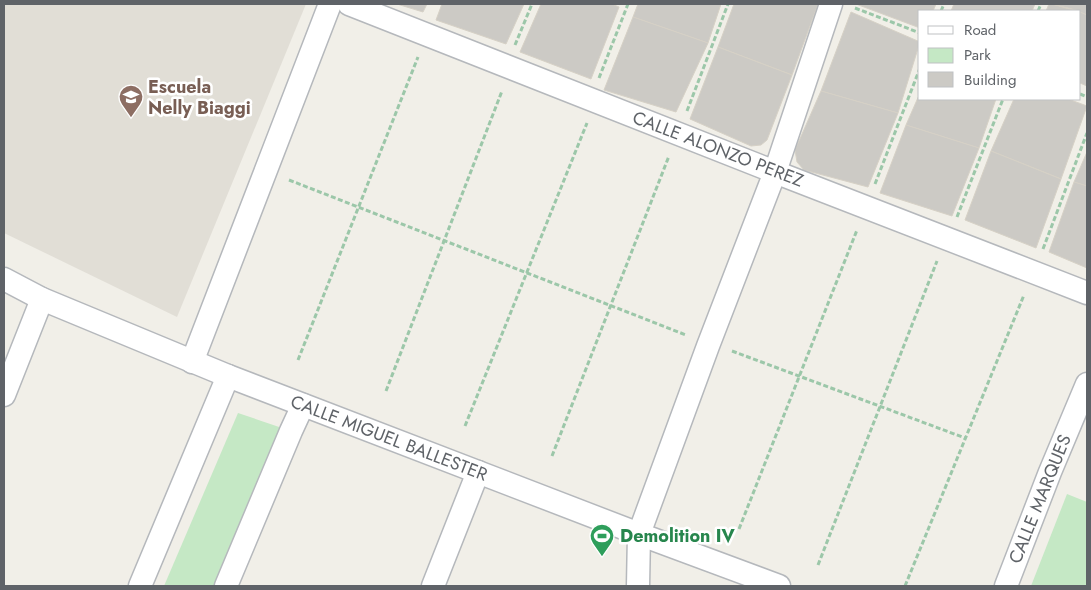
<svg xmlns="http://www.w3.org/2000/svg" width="1091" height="590" font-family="Jost,sans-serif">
<rect width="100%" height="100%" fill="#f1efe8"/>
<polygon fill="#e1ded6" points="4,4 306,4 177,317 4,233"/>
<g fill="#c5e8c5">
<polygon points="238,413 291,431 226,586 164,586"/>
<polygon points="1067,494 1087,502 1087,586 1031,586"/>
</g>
<g fill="#cccac5" stroke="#d6d1c6">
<polygon points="397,4 427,4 423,12"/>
<polygon points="442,4 524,4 506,44 436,20"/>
<polygon points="541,4 612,4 619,7 591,79 520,52"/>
<polygon points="638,4 721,4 708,43 633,17"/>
<polygon points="734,4 818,4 792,75 718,47"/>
<polygon points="856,4 936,4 933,11 920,11 920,28"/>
<polygon points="954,4 1035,4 1032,11 951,11"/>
<polygon points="1049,4 1052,4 1076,11 1046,11"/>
<polygon points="1052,4 1087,4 1087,15 1080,12 1080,11"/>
<polygon points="851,12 920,42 898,113 821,91"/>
<polygon points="1080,12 1087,15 1087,86 1080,83"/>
<polygon points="633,17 708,43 676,112 604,90"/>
<polygon points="718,47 792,75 767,140 761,145 751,146 690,119"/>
<polygon points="821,91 898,113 868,187 804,170 797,162 795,150"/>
<polygon points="920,93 920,99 996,99 979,148 906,125"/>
<polygon points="1014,99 1068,99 1087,106 1061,179 991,151"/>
<polygon points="906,125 979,148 952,216 880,193"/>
<polygon points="991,151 1061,179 1036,248 965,220"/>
<polygon points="1087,152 1087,186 1074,182"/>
<polygon points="1074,182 1087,186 1087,268 1049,252"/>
</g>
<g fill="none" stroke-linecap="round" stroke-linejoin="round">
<defs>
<g id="minor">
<polyline points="349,4 775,172 1087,293"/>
<polyline points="4,279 42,299 228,376 639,534 779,586"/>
<polyline points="192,362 330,4"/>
<polyline points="4,395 42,299"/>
<polyline points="140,586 228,376"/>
<polyline points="226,586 291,431 303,405"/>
<polyline points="433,586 478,472"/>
<polyline points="638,586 639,534 708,346 775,172 831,4"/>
<polyline points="1006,586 1050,472 1087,384"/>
</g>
</defs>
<use href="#minor" stroke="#b5b8bc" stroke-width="25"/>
<g stroke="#9cc7a9" stroke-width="3" stroke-dasharray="5 2.5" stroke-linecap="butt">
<polyline points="855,8 920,33"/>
<polyline points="941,11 944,4"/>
<polyline points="1038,11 1041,4"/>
<polyline points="515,45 532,4"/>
<polyline points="599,78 628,4"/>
<polyline points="1080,94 1087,97"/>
<polyline points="687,111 728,4"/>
<polyline points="289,180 686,335"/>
<polyline points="875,184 920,68"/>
<polyline points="957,217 1003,99"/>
<polyline points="1043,249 1087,133"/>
<polyline points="732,351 965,438"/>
<polyline points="298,360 418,57"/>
<polyline points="386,391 502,91"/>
<polyline points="465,426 587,123"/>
<polyline points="552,456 669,156"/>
<polyline points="739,529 857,230"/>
<polyline points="818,565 937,261"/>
<polyline points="905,586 1024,295"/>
</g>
<use href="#minor" stroke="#fff" stroke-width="22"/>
</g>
<defs>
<symbol id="school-pin" viewBox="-11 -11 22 30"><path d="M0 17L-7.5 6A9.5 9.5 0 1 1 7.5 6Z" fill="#8d6e63" stroke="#fff"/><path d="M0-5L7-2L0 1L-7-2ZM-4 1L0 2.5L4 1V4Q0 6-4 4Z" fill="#fff"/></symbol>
<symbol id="stadium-pin" viewBox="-11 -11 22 30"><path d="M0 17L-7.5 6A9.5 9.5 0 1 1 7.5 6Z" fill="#2e9e5b" stroke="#fff"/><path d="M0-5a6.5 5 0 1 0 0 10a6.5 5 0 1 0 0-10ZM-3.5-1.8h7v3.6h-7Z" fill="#fff"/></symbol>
</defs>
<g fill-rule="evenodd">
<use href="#school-pin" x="117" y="83" width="28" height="38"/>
<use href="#stadium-pin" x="588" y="522" width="28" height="38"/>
</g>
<g text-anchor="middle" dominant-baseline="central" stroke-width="5" stroke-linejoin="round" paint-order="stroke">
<g font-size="18" font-weight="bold" fill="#785e54" stroke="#fff" text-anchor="start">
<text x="148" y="87">Escuela<tspan x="148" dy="21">Nelly Biaggi</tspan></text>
</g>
<g font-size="18" fill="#5f6368" stroke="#fff">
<text transform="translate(718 149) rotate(21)">CALLE ALONZO PEREZ</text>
<text transform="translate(389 438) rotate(21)">CALLE MIGUEL BALLESTER</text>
<text transform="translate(1040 499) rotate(-68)">CALLE MARQUES</text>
</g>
<g font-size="18" font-weight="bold" fill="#27864d" stroke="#fff" text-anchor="start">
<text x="620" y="536">Demolition IV</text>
</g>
</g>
<rect width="1091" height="590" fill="none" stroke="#5f6368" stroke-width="10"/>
<rect x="918" y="10" width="162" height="90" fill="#ffffff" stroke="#bfc1c3"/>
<rect x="928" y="26" width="25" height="8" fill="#ffffff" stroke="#bfc1c3"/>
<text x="964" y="35" font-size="15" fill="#5f6368">Road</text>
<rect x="928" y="48" width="25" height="15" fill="#c5e8c5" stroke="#bfc1c3"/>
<text x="964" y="60" font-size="15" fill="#5f6368">Park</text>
<rect x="928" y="72" width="25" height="15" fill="#cccac5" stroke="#bfc1c3"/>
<text x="964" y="85" font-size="15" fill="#5f6368">Building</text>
</svg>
